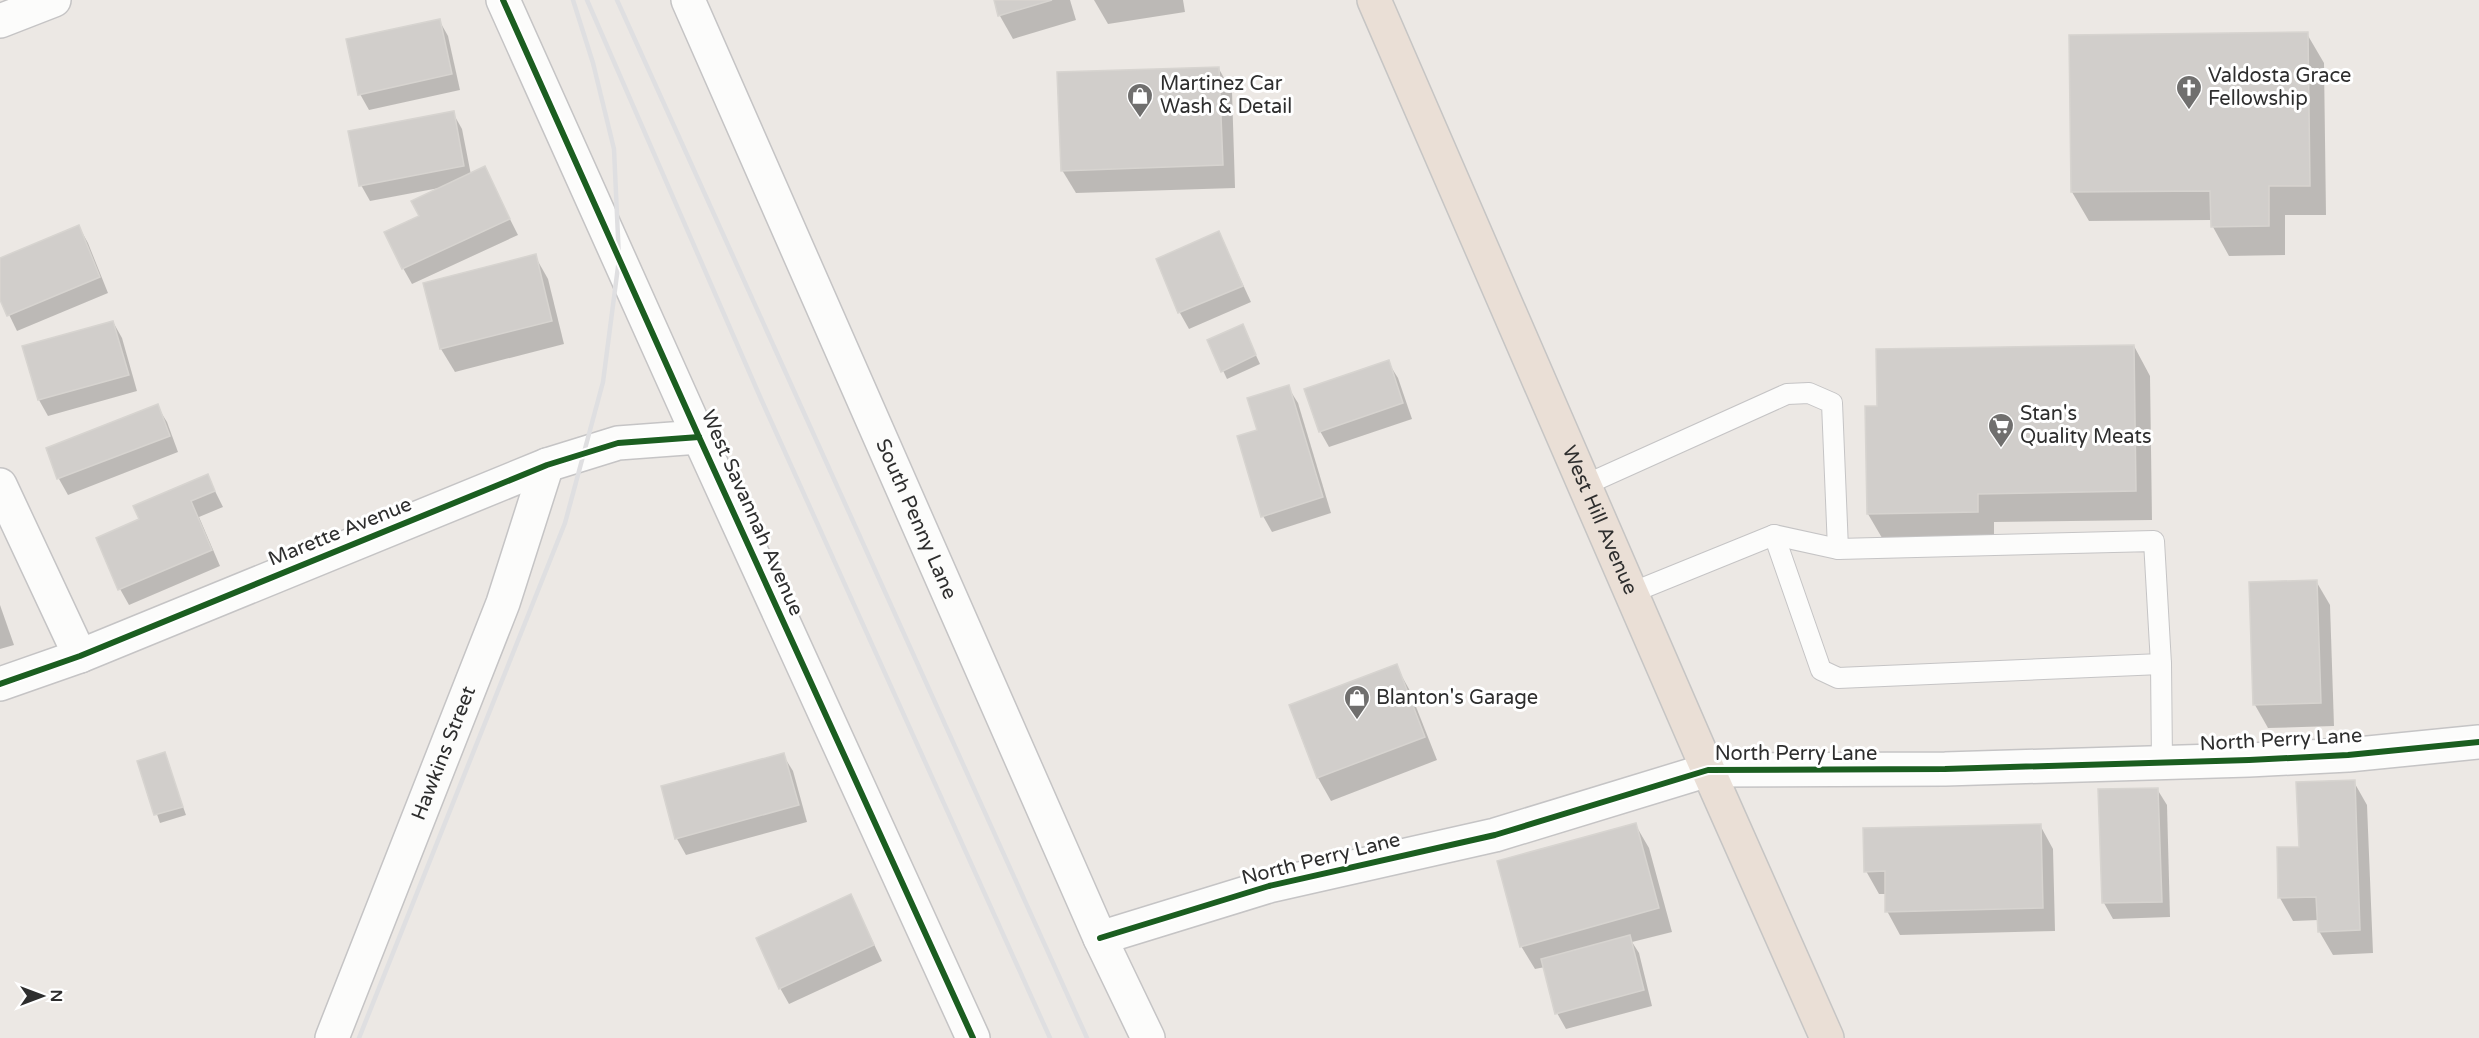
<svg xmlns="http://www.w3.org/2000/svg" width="2479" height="1038" font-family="'Varela Round',sans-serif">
<rect width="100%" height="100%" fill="#ece8e4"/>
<g fill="#0003">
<polygon points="995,0 1070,0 1076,20 1013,39 1000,16"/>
<polygon points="1183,0 1185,12 1108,24 1094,0"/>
<polygon points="439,20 448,36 460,90 369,110 360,94"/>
<polygon points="2307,34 2324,63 2326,215 2285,215 2285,255 2229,256 2213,227 2212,220 2089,221 2072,192"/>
<polygon points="1219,69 1232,92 1235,188 1076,193 1062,170"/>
<polygon points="453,113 462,129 471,175 484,168 518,235 412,284 403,268 421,217 439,188 370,201 361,185"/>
<polygon points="79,227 88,243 108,293 17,331 0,296 0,260"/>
<polygon points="1219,233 1251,302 1189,329 1180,313 1158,259"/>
<polygon points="535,256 548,279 564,344 455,372 441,349 425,284"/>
<polygon points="113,322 122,338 137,391 48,416 39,400"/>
<polygon points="1246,334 1260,364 1227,379 1209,341"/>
<polygon points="2134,346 2150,376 2152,520 1994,522 1994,541 1885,543 1868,514 1879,407"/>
<polygon points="1388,362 1398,378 1412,419 1329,447 1320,431"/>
<polygon points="1288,387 1298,403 1331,513 1272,532 1263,516 1259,431"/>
<polygon points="157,406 167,422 178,452 68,495 59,479 48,449"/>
<polygon points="207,475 223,507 199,517 220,566 129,605 120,589 141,520"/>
<polygon points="2316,581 2330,605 2334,726 2268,728 2255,705"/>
<polygon points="0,605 14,645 0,649"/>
<polygon points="1396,666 1409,689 1437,760 1331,801 1318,778"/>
<polygon points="164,754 186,815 160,823 139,762"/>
<polygon points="783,755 793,771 807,822 686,855 677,839 663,787"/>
<polygon points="2354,782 2367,805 2373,953 2333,955 2319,931 2319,920 2293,921 2280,898 2300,848"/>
<polygon points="2157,789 2167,805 2170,917 2113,919 2104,903 2100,791"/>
<polygon points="1635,824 1649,848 1672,932 1632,942 1639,953 1652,1006 1566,1029 1557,1013 1545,967 1535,969 1521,946"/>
<polygon points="2040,825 2053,849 2055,931 1900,935 1887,911 1886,894 1879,894 1866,871"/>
<polygon points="851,896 882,961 789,1004 780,988"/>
</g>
<g fill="#d1cecb" stroke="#d7d4d0" stroke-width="1.5">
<polygon points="994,0 1052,0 998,16"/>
<polygon points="440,19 452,74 358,95 346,39"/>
<polygon points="2308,32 2310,186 2269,186 2269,226 2211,227 2210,191 2071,192 2069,35"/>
<polygon points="1219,67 1223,165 1061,171 1057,72"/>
<polygon points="454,111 464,166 359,186 348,131"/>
<polygon points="485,166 510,219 402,269 384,232 419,216 411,201"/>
<polygon points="79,225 100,277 7,316 0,300 0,258"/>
<polygon points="1219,231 1243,286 1178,313 1156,259"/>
<polygon points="536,254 552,321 440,349 423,283"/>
<polygon points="113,321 129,375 38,400 22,346"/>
<polygon points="1243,324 1256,355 1221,372 1207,340"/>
<polygon points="2134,345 2136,491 1978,494 1978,512 1867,514 1865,406 1877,406 1876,349"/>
<polygon points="1389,360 1403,403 1319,432 1304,389"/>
<polygon points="1289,385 1323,497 1261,517 1237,436 1257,430 1247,398"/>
<polygon points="158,404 170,436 57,479 46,448"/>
<polygon points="208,474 215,491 191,501 212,550 118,590 96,538 139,519 133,506"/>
<polygon points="2317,580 2321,703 2253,705 2249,582"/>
<polygon points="1397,664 1425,737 1317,778 1289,705"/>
<polygon points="165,752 183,807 154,815 137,761"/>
<polygon points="784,753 799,805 675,839 661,786"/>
<polygon points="2355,780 2360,930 2318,932 2316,897 2278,898 2277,847 2299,847 2296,782"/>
<polygon points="2158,788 2162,902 2102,903 2098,789"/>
<polygon points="1636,823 1659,908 1520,947 1497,861"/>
<polygon points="2041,824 2043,908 1885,912 1885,871 1864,872 1863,828"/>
<polygon points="851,894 874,945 779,989 756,938"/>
<polygon points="1630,935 1644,990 1555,1014 1541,959"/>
</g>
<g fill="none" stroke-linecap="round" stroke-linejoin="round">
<defs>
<g id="lane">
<polyline points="1585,485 1787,394 1809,393 1832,403 1838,549 2154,541 2161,664 1838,678 1821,670 1774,535 1631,593"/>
<polyline points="1774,535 1838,549"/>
<polyline points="2161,664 2162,762"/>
</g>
<g id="street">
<path id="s1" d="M688,0l412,938 48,100"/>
<polyline points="0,21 54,0"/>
<polyline points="0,485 80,656"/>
<polyline points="0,684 80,656 547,465 618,443 699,437"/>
<polyline points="1100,938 1269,886 1495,835 1708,770 1945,769 2249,760 2348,755 2479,742"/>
<path id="s2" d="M332,1038l171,-435 44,-138"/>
</g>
<polyline id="secondary" points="503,0 699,437 973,1038"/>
<g id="highway">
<path id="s3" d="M1374,0l334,770 119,268"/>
</g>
</defs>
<use href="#lane" stroke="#c5c4c5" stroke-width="22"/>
<use href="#street" stroke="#c5c4c5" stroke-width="36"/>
<use href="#secondary" stroke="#c5c4c5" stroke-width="36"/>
<use href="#highway" stroke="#c6c5c4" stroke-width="36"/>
<use href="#lane" stroke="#fcfcfb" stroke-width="20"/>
<use href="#street" stroke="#fcfcfb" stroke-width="33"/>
<use href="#secondary" stroke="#fcfcfb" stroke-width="33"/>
<use href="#highway" stroke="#eadfd6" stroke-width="33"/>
<g stroke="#dfdfe1" stroke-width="4.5">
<polyline points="587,0 761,399 1050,1038"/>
<polyline points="617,0 1087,1038"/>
<polyline points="359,1038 565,523 603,382 619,259 614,149 593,63 573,0"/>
</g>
<defs>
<g id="cycleway">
<polyline points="503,0 699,437 973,1038"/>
<polyline points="0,684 80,656 547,465 618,443 699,437"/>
<polyline points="1100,938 1269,886 1495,835 1708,770 1945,769 2249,760 2348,755 2479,742"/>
</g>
</defs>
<use href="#cycleway" stroke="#fff" stroke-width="10"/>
<use href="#cycleway" stroke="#1b5e20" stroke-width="6"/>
</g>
<defs>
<symbol id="church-pin" viewBox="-11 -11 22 30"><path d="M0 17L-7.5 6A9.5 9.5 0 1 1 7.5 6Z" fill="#706f6e" stroke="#fff"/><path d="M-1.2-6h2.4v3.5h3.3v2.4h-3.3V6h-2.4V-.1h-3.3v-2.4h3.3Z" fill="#fff"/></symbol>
<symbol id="shop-pin" viewBox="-11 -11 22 30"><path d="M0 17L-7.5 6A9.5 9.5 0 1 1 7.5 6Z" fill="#706f6e" stroke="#fff"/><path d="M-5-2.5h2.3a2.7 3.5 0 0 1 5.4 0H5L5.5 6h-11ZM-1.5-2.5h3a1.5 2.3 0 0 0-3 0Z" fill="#fff"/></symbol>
<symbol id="supermarket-pin" viewBox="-11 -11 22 30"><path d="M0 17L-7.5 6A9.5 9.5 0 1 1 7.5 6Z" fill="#706f6e" stroke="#fff"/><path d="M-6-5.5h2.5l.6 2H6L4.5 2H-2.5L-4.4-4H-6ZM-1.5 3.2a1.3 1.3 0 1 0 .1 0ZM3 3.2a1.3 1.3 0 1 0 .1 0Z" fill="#fff"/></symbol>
</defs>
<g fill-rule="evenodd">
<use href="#church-pin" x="2174" y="73" width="30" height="40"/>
<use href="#shop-pin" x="1125" y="81" width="30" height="40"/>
<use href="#supermarket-pin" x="1986" y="411" width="30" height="40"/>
<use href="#shop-pin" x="1342" y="683" width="30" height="40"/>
</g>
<g text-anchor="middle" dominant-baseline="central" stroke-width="6" stroke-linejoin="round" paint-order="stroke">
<g font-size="20" fill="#2e2e2e" stroke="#fff" text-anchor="start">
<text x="2208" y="76">Valdosta Grace<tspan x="2208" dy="23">Fellowship</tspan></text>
<text x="1160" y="84">Martinez Car<tspan x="1160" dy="23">Wash &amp; Detail</tspan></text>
<text x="2020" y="414">Stan's<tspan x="2020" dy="23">Quality Meats</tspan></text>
<text x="1376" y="698">Blanton's Garage</text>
</g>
<g font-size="20" fill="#2e2e2e" stroke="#fff">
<text transform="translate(752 513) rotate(66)">West Savannah Avenue</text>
<text stroke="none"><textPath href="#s1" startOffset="567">South Penny Lane</textPath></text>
<text stroke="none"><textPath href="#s3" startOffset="567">West Hill Avenue</textPath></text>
<text transform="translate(340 532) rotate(-22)">Marette Avenue</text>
<text transform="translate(2281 740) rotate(-3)">North Perry Lane</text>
<text stroke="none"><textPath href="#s2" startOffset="306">Hawkins Street</textPath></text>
<text x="1796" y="754">North Perry Lane</text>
<text transform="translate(1321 859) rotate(-14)">North Perry Lane</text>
</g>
</g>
<g transform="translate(42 996) rotate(90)" stroke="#ffffff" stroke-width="4.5" paint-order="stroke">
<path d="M0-4.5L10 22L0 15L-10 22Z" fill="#2e2e2e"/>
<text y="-9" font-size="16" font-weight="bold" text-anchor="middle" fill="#2e2e2e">N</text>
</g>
</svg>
